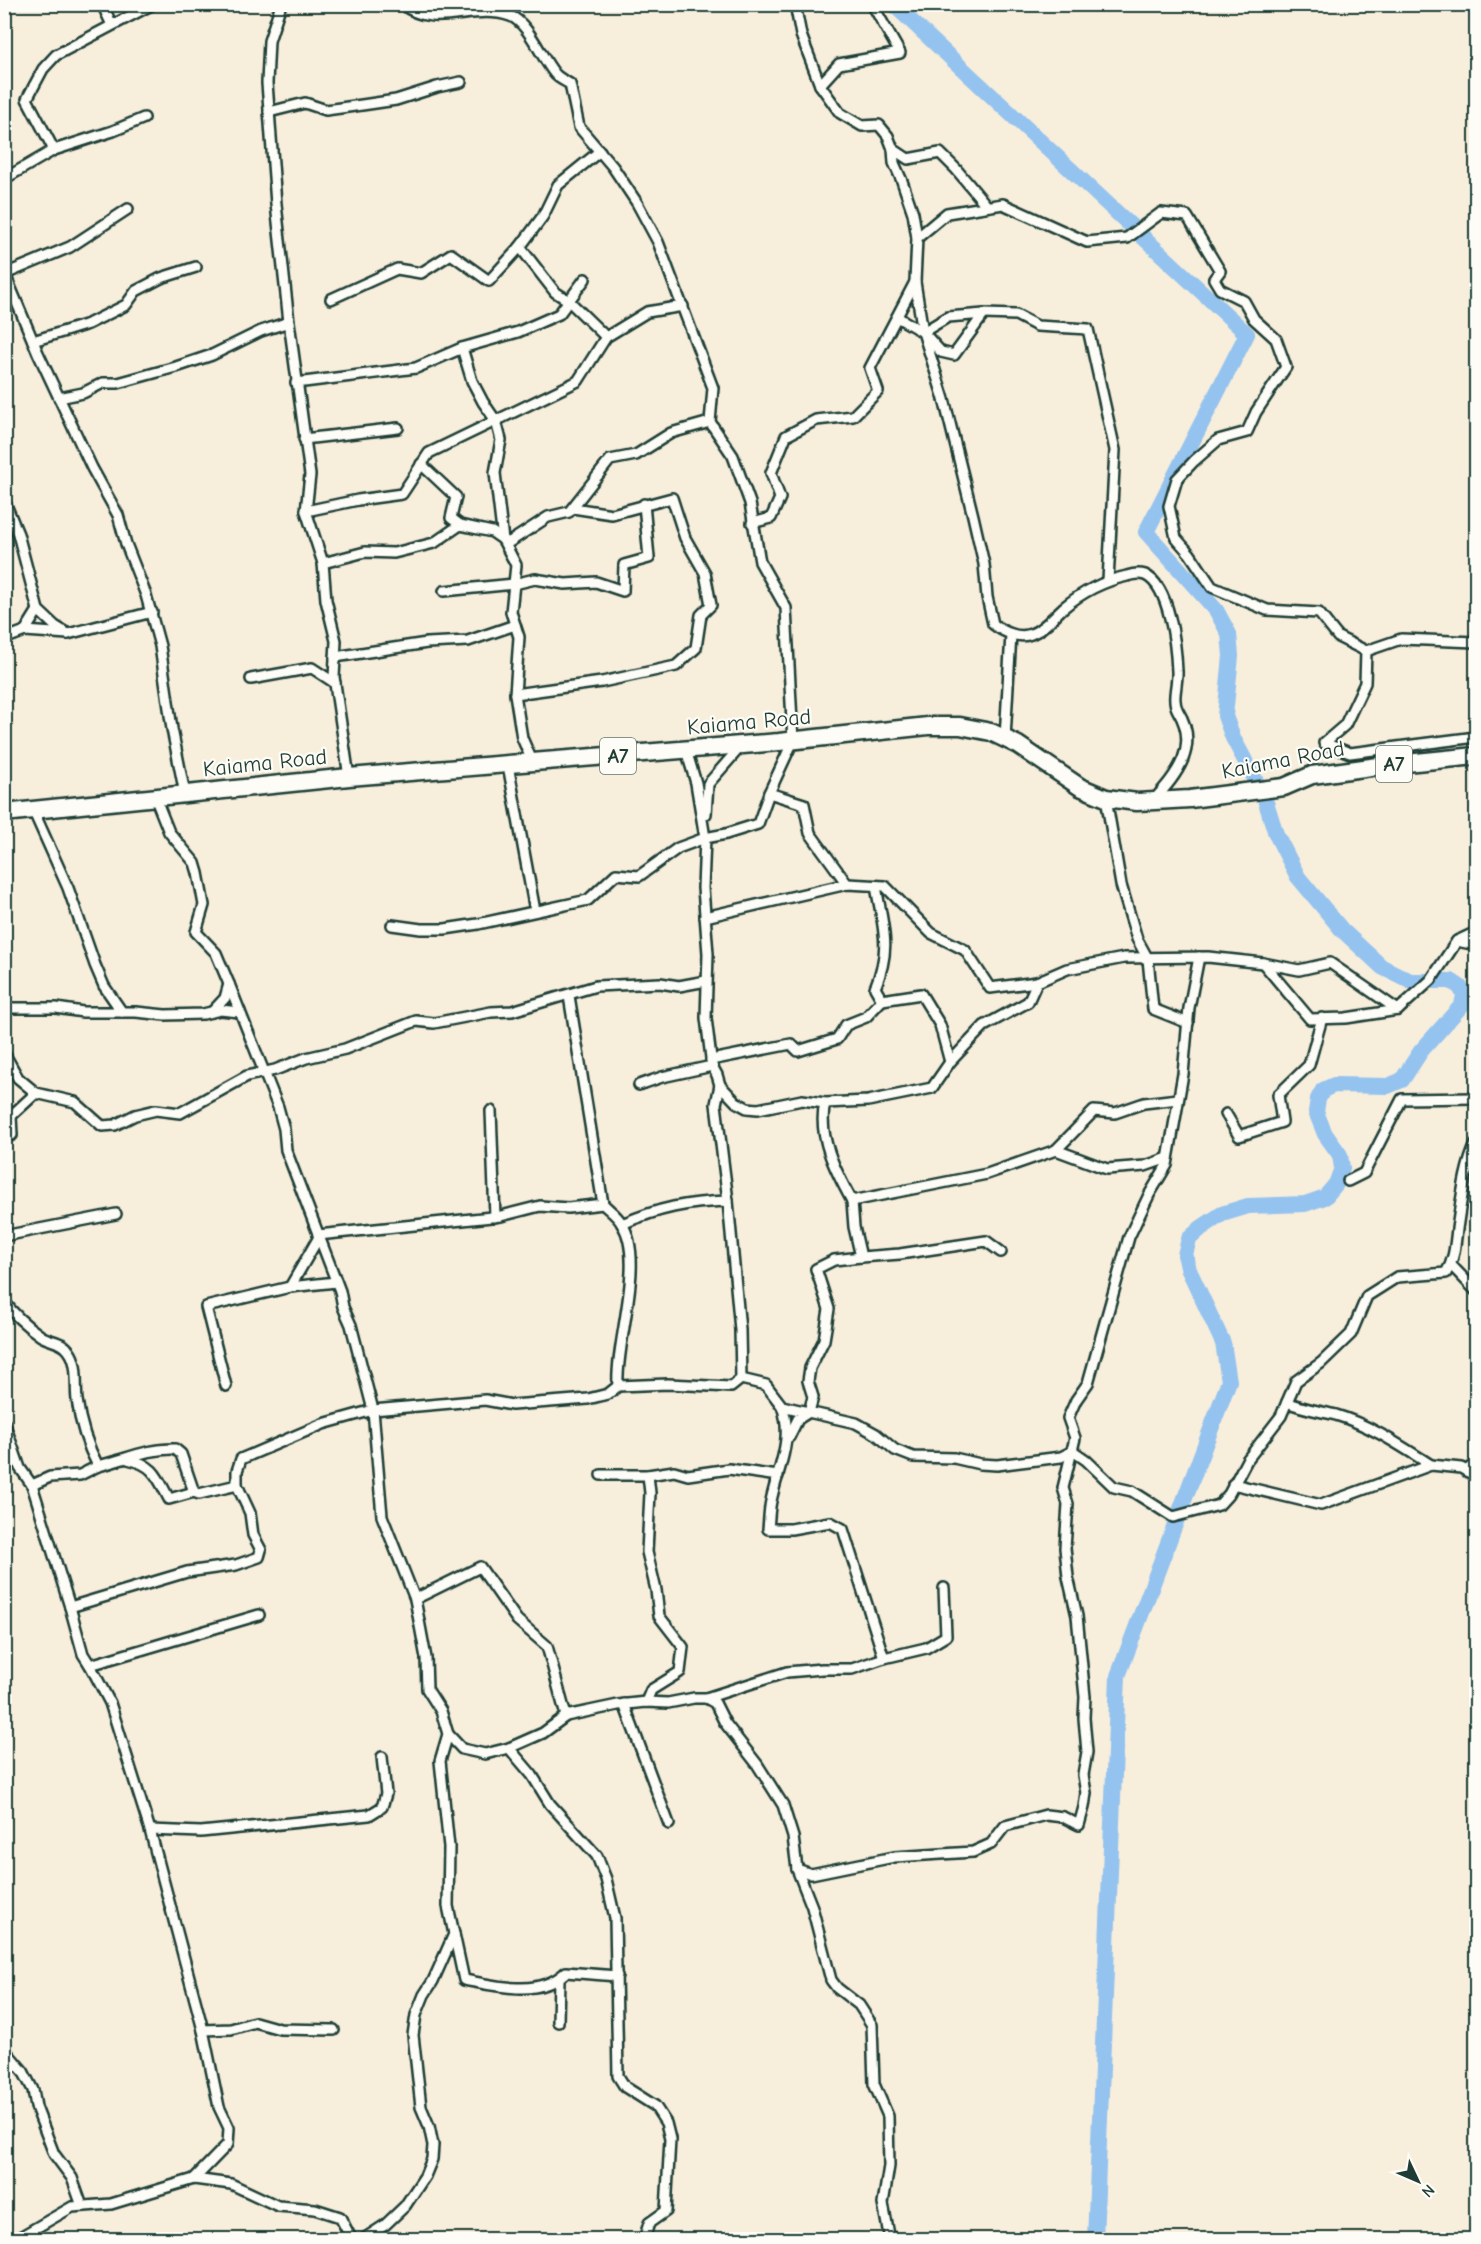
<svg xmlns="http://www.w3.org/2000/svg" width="1481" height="2244" font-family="'Comic Neue',sans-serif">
<rect width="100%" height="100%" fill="#f8eedc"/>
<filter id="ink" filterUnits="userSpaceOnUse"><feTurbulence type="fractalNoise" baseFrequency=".0167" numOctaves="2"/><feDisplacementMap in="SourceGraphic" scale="12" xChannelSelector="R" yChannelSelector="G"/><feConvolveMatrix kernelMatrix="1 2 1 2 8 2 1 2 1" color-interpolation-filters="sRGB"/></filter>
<g filter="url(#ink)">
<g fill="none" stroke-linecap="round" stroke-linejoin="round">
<polyline stroke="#94c3ef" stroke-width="16" points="893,4 1247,334 1146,532 1216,610 1229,634 1231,656 1225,716 1233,738 1264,796 1276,834 1298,877 1342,930 1382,967 1410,981 1451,981 1460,987 1464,995 1462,1005 1421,1051 1402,1080 1388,1086 1334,1085 1323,1090 1318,1099 1316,1112 1325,1134 1340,1155 1342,1168 1336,1184 1325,1197 1305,1204 1248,1206 1222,1214 1201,1228 1189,1239 1185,1255 1189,1270 1223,1343 1229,1381 1118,1676 1095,2240"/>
<defs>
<g id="minor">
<polyline points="102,4 112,25"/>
<polyline points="281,4 269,41 267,83 276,204 289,322 310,475 306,511 323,563 326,600 336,641 334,677 349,777"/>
<path d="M402,4c33,27 70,-1 108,12 18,6 32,43 45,58 3,4 10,7 15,10l9,43 34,40 24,36 21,39 55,146 -3,34 23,34 17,47 10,59 26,46 7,133 -24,52 35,11 6,29 37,51"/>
<path d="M795,4l6,31 19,50 20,28 22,13 17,-1 9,11 5,13 1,14 8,18 11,32 4,25 -2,44 8,50 21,67 29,117 11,48 3,33 6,27c10,8 26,15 38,10 12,-4 22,-17 32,-26 18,-15 41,-27 64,-32 6,-2 12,-3 18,-1 25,11 31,72 32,96 1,14 -6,28 1,40 22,36 -1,63 -24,89"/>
<polyline points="820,85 839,64 900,53 872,4"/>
<polyline points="269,112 305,103 326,110 362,105 396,100 437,87 461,82"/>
<polyline points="893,149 908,159 940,153 956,169 986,205"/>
<polyline points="54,150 113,131 144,118"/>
<polyline points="600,151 558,185 543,216 520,247 555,292 569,301 606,337"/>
<polyline points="4,179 54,150 27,99 43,69 56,55 153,4"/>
<polyline points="917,238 947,213 1003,204 1087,242 1127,238 1161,213 1187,216 1220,271 1214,279 1220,289 1244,301 1254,319 1276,339 1286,367 1256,412 1247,432 1218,440 1194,461 1177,479 1169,506 1176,538 1190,554 1212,587 1267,610 1319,613 1338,637 1366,651 1401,639 1476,642"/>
<polyline points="4,272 38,353 92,468 118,515 126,544 146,595 160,646 172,729 185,794"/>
<polyline points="5,274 70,247 128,209"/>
<polyline points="331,299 397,269 421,273 451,254 489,281 520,247"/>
<polyline points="984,314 1016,315 1037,326 1088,329 1115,450 1108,581"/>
<polyline points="897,317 923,332 941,352 954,355 984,314 948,317 923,332"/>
<polyline points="33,341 88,324 126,305 136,291 161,278 196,267"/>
<polyline points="462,348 472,381 483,402 496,421 501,440 495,473 503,540 516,565 511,612 519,637 515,694 522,738 533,763"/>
<polyline points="296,383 416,368 462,348 518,332 559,314 585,279"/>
<polyline points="59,398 83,393 103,383 118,383 176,367 212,355 261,331 289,322"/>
<polyline points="304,439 398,428"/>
<polyline points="421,464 456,497 451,518 460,525"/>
<polyline points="4,500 18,534 38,610 55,626 68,634"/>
<polyline points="306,511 358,500 402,494 429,453 578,381 606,337 647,312 683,306"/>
<polyline points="752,523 771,518 780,498 771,473 786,436 816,420 853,416 878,391 870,368 915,282"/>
<polyline points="323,563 365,552 394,553 434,543 460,525 492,532 508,543 548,517 569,512 610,460 636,455 671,433 710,422"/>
<polyline points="444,591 514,584 535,579 565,584 596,582 623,591 624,565 649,558 644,504"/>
<polyline points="25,631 38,610"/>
<polyline points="4,639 25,631 68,634 152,612"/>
<polyline points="1366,651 1365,683 1345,725 1324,743 1350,753 1476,737"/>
<polyline points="335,657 427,643 468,641 515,625"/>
<polyline points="251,679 312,668 335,683"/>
<polyline points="515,694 602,682 676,666 696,648 701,615 711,605 705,573 685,538 672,498 612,514 573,508"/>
<polyline points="1005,738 1011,634"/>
<polyline points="686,750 696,783 705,838 703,888 708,954 706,1018 712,1066 717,1075 720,1085 736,1102 747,1108 758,1109 802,1100 825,1103 868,1101 932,1088 950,1062 984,1026 1028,1002 1037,982 1067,969 1124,958 1208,957 1263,963 1299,970 1330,963 1398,1010 1431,980 1457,941 1476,932"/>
<polyline points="508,765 535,911"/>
<polyline points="155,797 169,832 195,863 198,873 204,905 196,932 216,953 229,984 278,1107 284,1129 286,1150 340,1291 343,1307 351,1325 373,1410 382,1516 415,1599 480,1567 517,1620 547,1646 566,1716 618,1705 646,1702 668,1703 694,1698 706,1698 715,1703 725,1723 757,1764 783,1805 793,1837 797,1869 812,1907 831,1980 837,1988 859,2005 872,2025 874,2084 888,2116 889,2166 883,2204 890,2240"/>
<polyline points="1106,798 1121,885 1137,939 1148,959 1153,1009 1188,1023"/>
<polyline points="33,810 68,888 95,965 104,986 122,1012"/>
<polyline points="706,814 708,784 742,745"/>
<polyline points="705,917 847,884 885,886 931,933 965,950 990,988 1037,982"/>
<polyline points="392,925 421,929 445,929 478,924 588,900 616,874 639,876 678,848 705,838 726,834 758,824 769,793"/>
<polyline points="1457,941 1476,945"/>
<polyline points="1263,963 1310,1019 1346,1018 1398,1010"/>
<polyline points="569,996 603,1204"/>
<polyline points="882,1000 921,994 940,1025 950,1062"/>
<polyline points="4,1008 56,1008 83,1012 136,1012 165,1015 203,1014 220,1010 240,1012"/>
<polyline points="212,1012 225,998 229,984"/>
<polyline points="4,1053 18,1078 36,1093 11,1116 12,1135 4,1139"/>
<path d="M711,1060l80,-16 7,7 39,-12 9,-14 20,-8 16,-17 -7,-12c17,-41 8,-60 1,-102"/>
<polyline points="639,1085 662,1077 712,1066"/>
<polyline points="720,1085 716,1104 728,1201 740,1330 741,1379"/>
<polyline points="36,1093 75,1102 102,1126 115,1125 135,1115 156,1110 180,1113 247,1076 275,1070 306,1058 345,1049 416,1021 434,1023 491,1012 512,1011 596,986 660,983 679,986 706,981"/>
<path d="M825,1103c-8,33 11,69 27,98l135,-27 69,-24 51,19 38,-3 23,-8"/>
<polyline points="491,1111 495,1217"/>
<polyline points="1226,1114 1239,1136 1282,1122 1278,1095 1309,1065 1322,1018"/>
<polyline points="1056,1150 1094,1111 1115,1113 1144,1103 1178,1099"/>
<polyline points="1348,1181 1364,1173 1402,1099 1476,1098"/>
<polyline points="852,1201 854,1227 861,1257 900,1254 986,1241 1001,1252"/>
<path d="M622,1224c37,-16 66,-22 106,-23"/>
<path d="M318,1235l183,-19 39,-10 28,2 35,-4c6,6 15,12 19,20 24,37 -7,118 -4,162l50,-2 63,3 10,-8 25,6 16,21 74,17 20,11 19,16 18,7 41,1 26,6 17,1 64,-8 12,-6 13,9 28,27 18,4 41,26 46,-12 10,-11 18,-34 34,-44 15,-35 25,-18 30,-29 16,-38 30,-19 49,-4c10,-16 9,-33 12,-51 4,-26 7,-55 18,-78"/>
<polyline points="4,1236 116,1214"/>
<polyline points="1451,1265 1476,1291"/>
<polyline points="290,1287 319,1237"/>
<path d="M4,1301c9,13 24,26 37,35 10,6 22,5 28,15 10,13 6,34 8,49 3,22 11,47 21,66l-18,9 -30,2 -18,8 -12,-17 -16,-46"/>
<polyline points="226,1386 206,1307 290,1287 336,1282"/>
<path d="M1287,1402c16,7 32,9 49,13 34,10 65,31 95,50"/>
<path d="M782,1406c12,33 -4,62 -11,95 -2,9 -2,19 -3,28h23l39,-7 13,7 41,129"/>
<polyline points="789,1437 798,1419 809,1412 813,1397 808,1381 810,1368 824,1340 829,1309 816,1269 834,1260 861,1257"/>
<path d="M128,1459c26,6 29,17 41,40l25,-7"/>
<polyline points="1466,1471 1476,1463"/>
<polyline points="601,1475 648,1475 650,1493 647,1552 656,1590 659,1616 683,1647 680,1672 651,1690 646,1702"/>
<polyline points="648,1475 674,1471 688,1475 729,1469 778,1476"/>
<polyline points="1233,1484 1321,1505 1431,1465 1461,1468 1476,1476"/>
<path d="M32,1485l38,122 117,-35 49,-7 23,-8 2,-7 -8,-15 -3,-22 -13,-28 -38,9 -5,-2 -13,-38 -6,-5c-27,-1 -51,11 -77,17"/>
<polyline points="237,1485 237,1471 241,1459 323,1424 373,1410 485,1400 512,1405 588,1399 608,1394 618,1386"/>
<polyline points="70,1607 83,1654 90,1665 259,1615"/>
<polyline points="90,1665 110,1703 150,1830 203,2030 219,2107 229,2128 228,2144 194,2179"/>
<polyline points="706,1698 787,1672 822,1669 852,1669 884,1658 926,1648 946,1636 944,1588"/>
<polyline points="624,1704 669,1824"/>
<polyline points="448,1734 462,1749 485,1754 509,1748 543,1733 566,1716"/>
<polyline points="509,1748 532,1775 550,1804 597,1856 606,1879 615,1918 618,2076 625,2087 655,2106 666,2123 670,2139 666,2211 649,2223 644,2240"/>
<polyline points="150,1830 201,1832 369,1815 382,1807 386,1794 382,1757"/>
<polyline points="797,1869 811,1874 894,1857 973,1852 991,1844 1005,1826 1046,1815 1063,1817 1079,1825 1084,1807 1086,1793 1083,1775 1087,1752 1084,1718 1085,1697 1077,1616 1068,1577 1065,1548 1068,1504 1063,1488 1075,1438 1068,1418 1076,1400 1088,1383 1129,1237 1149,1195 1167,1165 1183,1074 1189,1008 1199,957"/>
<path d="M454,1934l10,46c32,6 75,18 102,-8l51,4"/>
<polyline points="558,2022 559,1979"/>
<polyline points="203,2030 231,2029 255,2022 280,2029 334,2030"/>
<polyline points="4,2049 23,2071 33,2090 36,2107 54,2154 72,2178 82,2206"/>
<polyline points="15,2240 72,2207 111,2204 194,2179 231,2184 278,2206 315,2209 340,2217 352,2240"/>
<polyline points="362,2240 385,2225 405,2206 425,2176 432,2159 433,2145 429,2126 421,2107 413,2035 416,2015 424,1995 433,1981 454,1934 448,1906 449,1847 440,1761 448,1734 441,1711 427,1689 426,1658 415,1599"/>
</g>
<polyline id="trunk" points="4,813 349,777 779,742 928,726 960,726 991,732 1018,745 1080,787 1106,798 1137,802 1190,799 1284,787 1312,775 1386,765 1476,756"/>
</defs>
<use href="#minor" stroke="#1f3d34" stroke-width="14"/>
<use href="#trunk" stroke="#1f3d34" stroke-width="21"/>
<use href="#minor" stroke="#fdfcf7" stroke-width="9"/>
<use href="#trunk" stroke="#fdfcf7" stroke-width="16"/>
</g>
</g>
<g text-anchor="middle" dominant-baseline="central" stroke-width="4.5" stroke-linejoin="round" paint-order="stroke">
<g fill="#fdfcf7" stroke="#62766e" stroke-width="1.5">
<rect x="600" y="738" width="36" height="36" rx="4.5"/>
<rect x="1376" y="746" width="36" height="36" rx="4.5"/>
</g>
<g font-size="21" font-weight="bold" fill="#1f3d34">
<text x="618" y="756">A7</text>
<text x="1394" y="764">A7</text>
</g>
<g font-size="22" fill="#1f3d34" stroke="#fdfcf7">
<text transform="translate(749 722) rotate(-5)">Kaiama Road</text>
<text transform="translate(1283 760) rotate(-11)">Kaiama Road</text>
<text transform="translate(265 763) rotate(-6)">Kaiama Road</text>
</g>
</g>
<rect width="1481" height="2244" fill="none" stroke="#fdfcf7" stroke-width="24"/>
<rect x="12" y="12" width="1457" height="2220" fill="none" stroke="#1f3d34" stroke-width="2" filter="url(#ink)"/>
<g transform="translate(1418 2181) rotate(134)" stroke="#fdfcf7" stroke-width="4.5" paint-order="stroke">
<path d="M0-4.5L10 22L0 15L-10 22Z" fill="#1f3d34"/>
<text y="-9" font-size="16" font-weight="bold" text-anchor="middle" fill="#1f3d34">N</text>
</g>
</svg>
